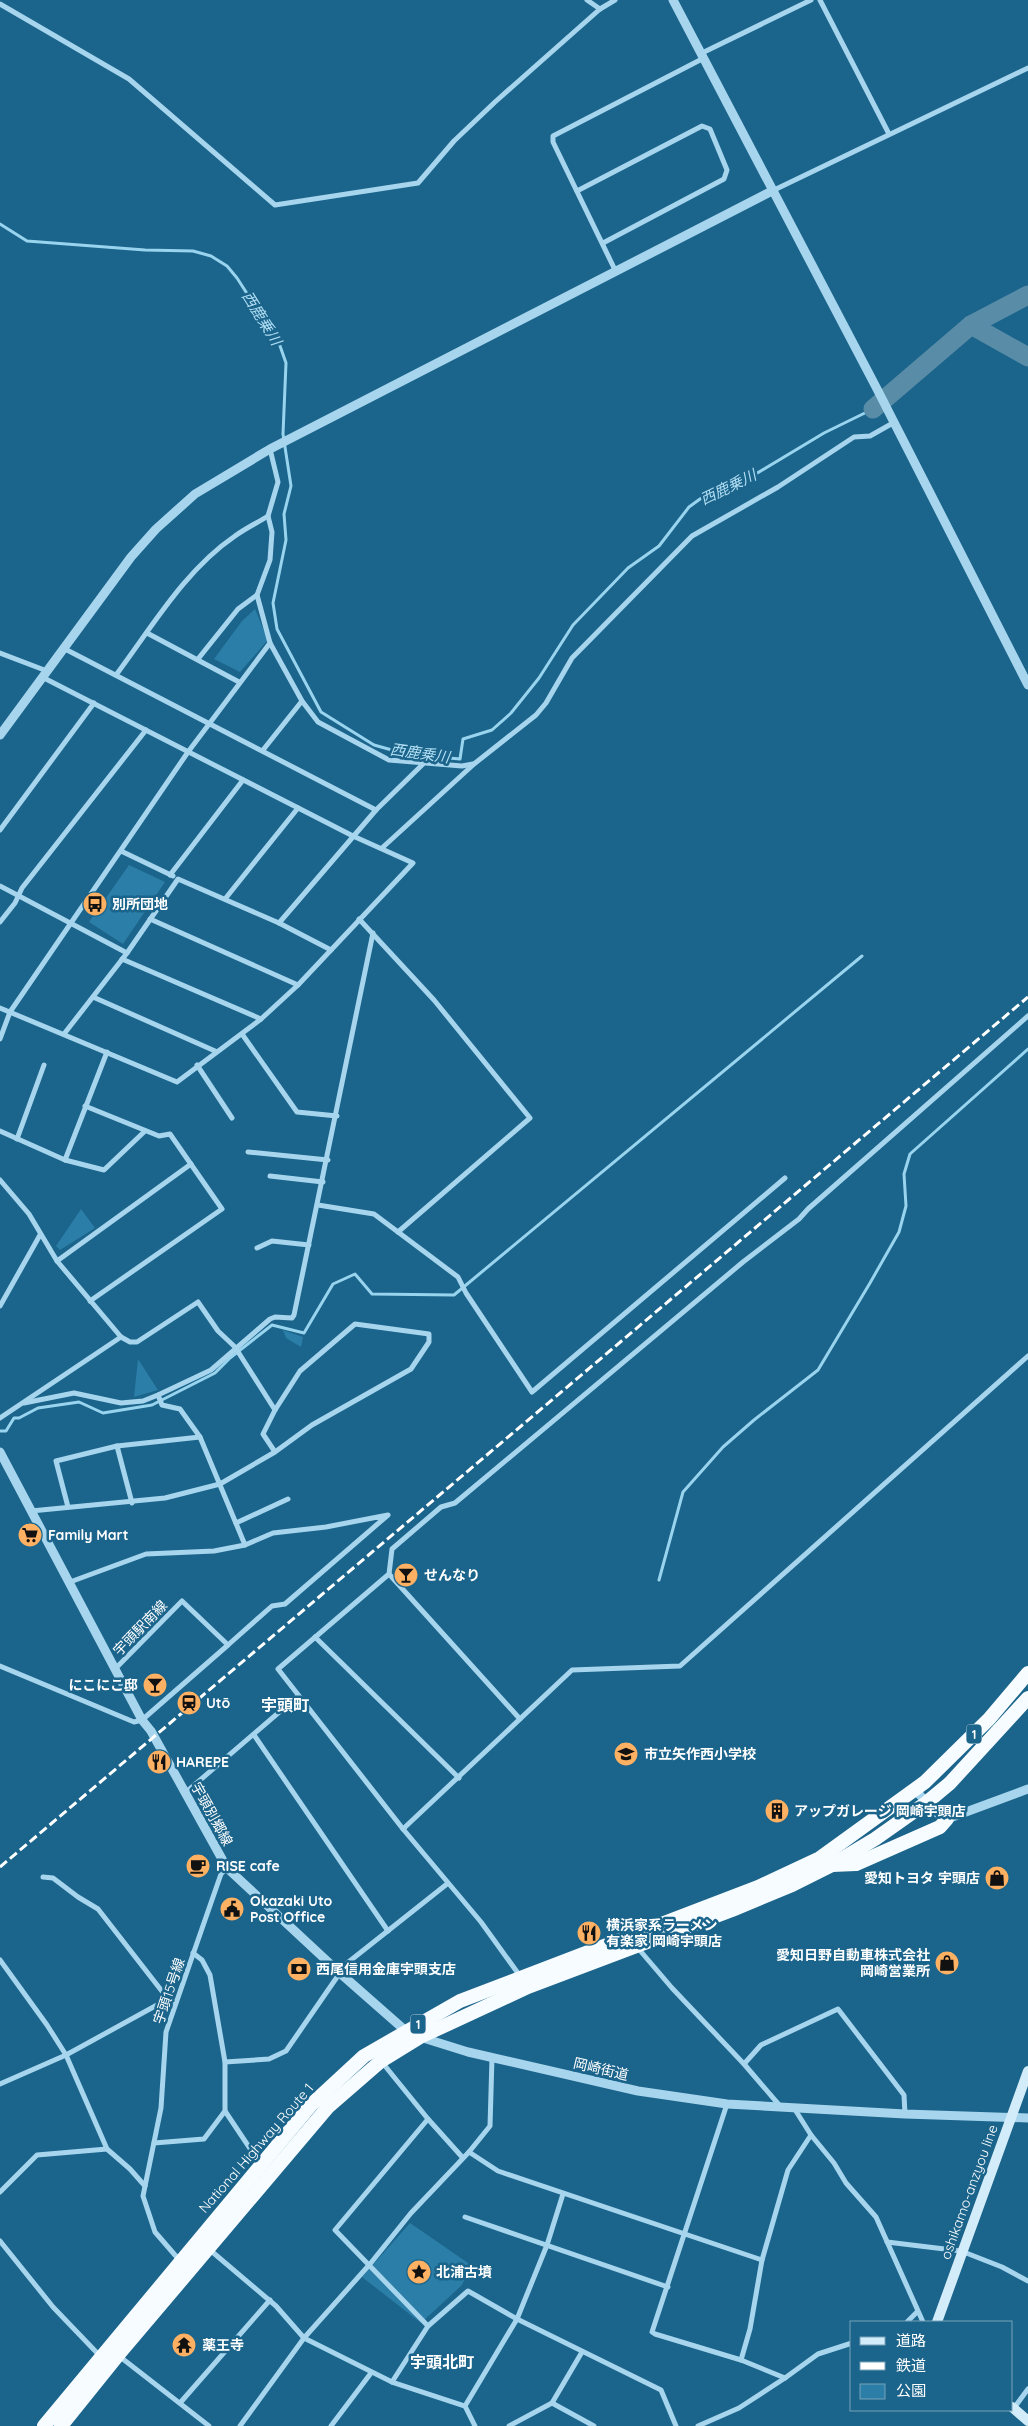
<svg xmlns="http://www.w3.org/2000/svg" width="1028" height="2426" font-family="Quicksand,'Noto Sans JP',sans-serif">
<rect width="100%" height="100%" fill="#1b648b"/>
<g fill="#2b7ea7">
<polygon points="255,609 268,640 240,672 214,659 242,621"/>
<polygon points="129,865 165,882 123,944 89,922"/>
<polygon points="81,1209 95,1228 60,1250 56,1246"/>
<polygon points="283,1330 303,1337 301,1347 286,1338"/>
<polygon points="138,1359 158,1390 134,1397"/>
<polygon points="410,2223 471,2265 462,2285 421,2323 362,2277"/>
</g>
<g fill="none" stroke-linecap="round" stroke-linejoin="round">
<g stroke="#99d4ef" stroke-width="3">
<polyline points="0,224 27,241 145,250 193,251 211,256 227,266 237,278 279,343 286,363 283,434 291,486 284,514 286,540 273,603 277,629 321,712 374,745 406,754 460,759 463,739 492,730 511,713 539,678 573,625 628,568 659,546 689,507 700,499 734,487 824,433 873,409"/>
<polyline points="0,1431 6,1431 14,1418 19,1418 38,1408 79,1402 103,1413 152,1405 215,1373 230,1358 272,1325 304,1333 333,1284 355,1274 372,1294 454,1295 862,956"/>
<polyline points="659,1580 683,1492 723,1447 754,1420 818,1370 870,1283 899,1232 906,1206 904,1174 910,1154 1028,1049"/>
</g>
<g stroke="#598ca7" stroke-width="19">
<polyline points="971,325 1028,357"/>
<polyline points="873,409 971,325 1028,295"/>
</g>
<g stroke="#a6d5ed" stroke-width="5">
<polyline points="587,0 600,9"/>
<polyline points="820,0 889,134"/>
<polyline points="0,4 129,79 275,205 418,183 454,141 495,102 600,9 615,0"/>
<polyline points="702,53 811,0"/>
<polyline points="577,191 702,126 710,129 727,170 724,179 603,243"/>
<polyline points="772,191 1028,68"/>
<polyline points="616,272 553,142 553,136 704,58"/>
<polyline points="270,449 278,482 268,516 272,532 270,560 257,595 270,643 302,701 318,722 389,760 462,766 473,764"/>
<polyline points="147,633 239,682"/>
<polyline points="65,649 376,810"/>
<polyline points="0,653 47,671"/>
<polyline points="198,659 238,609 257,595"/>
<path d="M116,675c36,-48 69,-105 119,-139 11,-8 22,-13 33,-20"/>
<polyline points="263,750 302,701"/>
<polyline points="0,830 94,703"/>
<polyline points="382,848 474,764 536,715 546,703 572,658 692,536 778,487 854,437 870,436 893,423"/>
<polyline points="121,851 173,876"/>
<polyline points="170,875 243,780"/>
<polyline points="0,886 127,953"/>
<polyline points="225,899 298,808"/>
<polyline points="150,919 298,985"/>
<polyline points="359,919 434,1000 530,1118 398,1232"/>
<polyline points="0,922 15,903 22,888 146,730"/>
<polyline points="279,923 376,810 423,764"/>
<polyline points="122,959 261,1019"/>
<polyline points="93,997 215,1051"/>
<polyline points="0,1008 177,1082 261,1019 298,985 413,863 353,836 42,677"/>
<polyline points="64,1034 127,953 178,879 279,923 331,950"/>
<polyline points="242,1034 297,1112 337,1116"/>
<polyline points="0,1039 10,1012 188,752 270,643"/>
<polyline points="197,1065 232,1118"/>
<polyline points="85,1106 159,1136 170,1134 222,1209 90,1301"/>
<polyline points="0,1131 65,1160 104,1170 145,1131"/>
<polyline points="17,1139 44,1065"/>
<polyline points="248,1152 328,1160"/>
<polyline points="65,1160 107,1052"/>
<polyline points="270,1176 323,1182"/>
<polyline points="0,1180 29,1214 57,1261 121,1337 130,1342 137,1342 198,1302 218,1331 235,1347 275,1410"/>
<polyline points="318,1205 374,1214 458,1277 466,1293 532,1392 785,1178"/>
<polyline points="257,1248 272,1241 309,1245"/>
<polyline points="57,1261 191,1164"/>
<polyline points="0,1306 40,1235"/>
<polyline points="24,1403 74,1393 121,1403 143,1401 158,1395 211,1370 270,1319 275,1317 292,1318 294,1315 373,933"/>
<polyline points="0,1418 121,1337"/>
<polyline points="117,1446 132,1503"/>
<polyline points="68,1507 56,1461 117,1446 200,1437"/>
<polyline points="31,1511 165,1498 220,1484 275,1452 312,1425 411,1369 429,1342 429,1334 355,1324 300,1371 275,1410 263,1434 275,1452"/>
<polyline points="236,1523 288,1499"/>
<polyline points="389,1574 520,1719"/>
<polyline points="70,1582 146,1554 214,1551 245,1545 200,1437 180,1409 162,1405 158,1395"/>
<polyline points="315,1637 459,1778"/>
<polyline points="228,1645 272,1606 285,1604 388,1515 326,1527 273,1533 245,1545"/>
<polyline points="0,1666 134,1722 142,1720 228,1645 182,1601 115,1669"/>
<polyline points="254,1735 388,1931"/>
<polyline points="185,1793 298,1696"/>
<polyline points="403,1829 572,1670 680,1666 1028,1356"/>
<polyline points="43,1877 53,1878 78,1897 98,1909 168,1999 176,2002"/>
<polyline points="637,1947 672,1988 744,2064 780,2106"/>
<polyline points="0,1960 47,2025 66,2055 107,2149 130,2169 145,2186"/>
<polyline points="520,1976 481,1922 403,1829 278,1669 389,1574 392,1549 441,1507 455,1503 743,1262 799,1219 808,1209 1028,1016"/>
<polyline points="381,2061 428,2119 463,2158"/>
<polyline points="225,2062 269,2059 286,2051 346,1964 447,1884"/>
<polyline points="744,2064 761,2045 838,2009 904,2095 905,2114"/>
<polyline points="0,2084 66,2055 168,1999"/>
<polyline points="727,2104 652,2332 655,2334 741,2360 785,2378"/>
<polyline points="794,2108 811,2135 834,2163 846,2183 876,2217 923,2322"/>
<polyline points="225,2111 261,2165"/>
<polyline points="154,2143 204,2139 225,2111 225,2062 210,1975 202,1960 193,1953"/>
<polyline points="469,2152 498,2171 762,2260"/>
<polyline points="0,2192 37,2155 107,2149"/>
<polyline points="465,2217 668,2287"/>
<polyline points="0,2241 53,2307 100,2356"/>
<polyline points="887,2242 961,2251 1002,2267 1028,2281"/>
<polyline points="210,2250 276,2306 304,2338 392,2382 465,2406 475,2426"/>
<polyline points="181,2262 155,2232 143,2196 161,2108 166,2032 221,1874 227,1868"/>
<polyline points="907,2322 917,2312"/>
<polyline points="428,2326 468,2291 517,2319 661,2390 676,2426"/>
<polyline points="119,2356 209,2426"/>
<polyline points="741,2360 750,2329 762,2260 788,2170 811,2135"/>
<polyline points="392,2382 428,2326 335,2230 428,2119"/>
<polyline points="180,2403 270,2300"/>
<polyline points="552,2403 594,2426"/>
<polyline points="465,2406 517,2319 547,2245 563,2194"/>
<polyline points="1014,2408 1028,2389"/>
<polyline points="240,2426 304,2338 370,2264 411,2213 469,2152 490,2126 492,2058"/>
<polyline points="331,2426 371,2373"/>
<polyline points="509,2426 552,2403 582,2352"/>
<polyline points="698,2426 739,2408 785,2378 818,2354 852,2343"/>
</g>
<g stroke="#a6d5ed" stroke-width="9">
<polyline points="673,0 876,387 1028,685"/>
<polyline points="0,735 131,557 156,529 195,494 270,449 772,191"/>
<polyline points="0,1452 142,1720 151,1731 227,1868 341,1974 408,2033"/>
<polyline points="915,1790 937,1813 947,1819 1028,1789"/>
<polyline points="420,2037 468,2052 638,2091 727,2104 905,2114 1028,2118"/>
</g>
<g stroke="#d3ecf9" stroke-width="10">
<polyline points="937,2322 1028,2071"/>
<polyline points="1012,2407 1028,2421"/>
</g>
<g stroke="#f6fcff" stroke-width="14">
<polyline points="832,1865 856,1864 940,1827 947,1819"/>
<polyline points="44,2426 311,2105 364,2056 460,2001 758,1887 820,1858 925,1782 989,1719 1028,1673"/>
<polyline points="61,2426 118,2355 328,2107 381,2061 420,2037 528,1987 732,1910 792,1885 830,1866 875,1839 926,1803 950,1783 1028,1698"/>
</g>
<polyline stroke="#fff" stroke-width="3" stroke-dasharray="9 4" stroke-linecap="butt" points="0,1867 1028,997"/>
</g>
<defs>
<symbol id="bus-disc" viewBox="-11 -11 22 22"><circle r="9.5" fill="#feb063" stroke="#1b648b"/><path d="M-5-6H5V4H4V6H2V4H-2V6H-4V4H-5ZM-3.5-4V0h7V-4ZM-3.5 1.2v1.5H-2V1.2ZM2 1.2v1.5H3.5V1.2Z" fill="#111"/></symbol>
<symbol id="supermarket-disc" viewBox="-11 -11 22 22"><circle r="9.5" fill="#feb063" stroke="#1b648b"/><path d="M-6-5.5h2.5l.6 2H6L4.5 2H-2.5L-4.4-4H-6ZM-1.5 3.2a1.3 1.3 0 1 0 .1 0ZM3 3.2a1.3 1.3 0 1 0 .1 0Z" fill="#111"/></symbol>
<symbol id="bar-disc" viewBox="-11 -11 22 22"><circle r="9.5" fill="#feb063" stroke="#1b648b"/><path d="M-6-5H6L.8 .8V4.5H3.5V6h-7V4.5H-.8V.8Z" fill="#111"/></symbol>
<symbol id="station-disc" viewBox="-11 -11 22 22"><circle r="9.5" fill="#feb063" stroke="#1b648b"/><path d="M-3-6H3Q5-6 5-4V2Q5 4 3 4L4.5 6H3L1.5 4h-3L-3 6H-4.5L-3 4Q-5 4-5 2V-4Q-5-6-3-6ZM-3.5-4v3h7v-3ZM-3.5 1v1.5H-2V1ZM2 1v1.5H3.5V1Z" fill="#111"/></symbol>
<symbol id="school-disc" viewBox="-11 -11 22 22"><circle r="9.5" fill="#feb063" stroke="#1b648b"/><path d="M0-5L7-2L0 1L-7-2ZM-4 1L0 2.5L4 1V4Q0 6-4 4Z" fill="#111"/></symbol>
<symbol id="restaurant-disc" viewBox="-11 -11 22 22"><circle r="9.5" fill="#feb063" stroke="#1b648b"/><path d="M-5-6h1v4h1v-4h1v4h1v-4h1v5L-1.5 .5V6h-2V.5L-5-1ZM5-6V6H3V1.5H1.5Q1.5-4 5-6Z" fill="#111"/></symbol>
<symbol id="building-disc" viewBox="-11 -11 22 22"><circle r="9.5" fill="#feb063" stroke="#1b648b"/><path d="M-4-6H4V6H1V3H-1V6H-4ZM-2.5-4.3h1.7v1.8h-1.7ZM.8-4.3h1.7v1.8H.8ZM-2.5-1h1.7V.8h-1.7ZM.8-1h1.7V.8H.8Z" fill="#111"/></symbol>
<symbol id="cafe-disc" viewBox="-11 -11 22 22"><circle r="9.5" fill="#feb063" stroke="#1b648b"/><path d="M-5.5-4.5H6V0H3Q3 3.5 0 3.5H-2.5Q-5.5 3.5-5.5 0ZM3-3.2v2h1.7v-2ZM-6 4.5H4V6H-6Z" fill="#111"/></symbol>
<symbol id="shop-disc" viewBox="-11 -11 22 22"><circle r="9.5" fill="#feb063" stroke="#1b648b"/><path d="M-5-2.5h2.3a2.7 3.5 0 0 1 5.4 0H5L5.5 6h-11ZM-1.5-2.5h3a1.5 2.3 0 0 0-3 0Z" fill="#111"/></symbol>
<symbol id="civic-disc" viewBox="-11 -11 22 22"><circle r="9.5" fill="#feb063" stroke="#1b648b"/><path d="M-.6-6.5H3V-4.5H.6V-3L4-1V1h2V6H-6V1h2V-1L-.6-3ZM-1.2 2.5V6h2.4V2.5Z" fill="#111"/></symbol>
<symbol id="bank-disc" viewBox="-11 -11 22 22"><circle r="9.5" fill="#feb063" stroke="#1b648b"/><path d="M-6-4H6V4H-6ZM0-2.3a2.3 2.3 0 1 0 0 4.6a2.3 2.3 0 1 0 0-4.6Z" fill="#111"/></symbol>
<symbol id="sight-disc" viewBox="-11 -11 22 22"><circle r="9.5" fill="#feb063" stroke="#1b648b"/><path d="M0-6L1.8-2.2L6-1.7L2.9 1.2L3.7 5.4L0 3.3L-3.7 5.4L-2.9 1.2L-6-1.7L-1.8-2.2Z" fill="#111"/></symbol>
<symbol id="temple-disc" viewBox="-11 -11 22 22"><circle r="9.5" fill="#feb063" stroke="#1b648b"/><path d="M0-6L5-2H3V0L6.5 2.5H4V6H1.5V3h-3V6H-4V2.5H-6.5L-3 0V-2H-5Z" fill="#111"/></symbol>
</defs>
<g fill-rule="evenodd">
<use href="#bus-disc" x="81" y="890" width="28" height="28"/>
<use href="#supermarket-disc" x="16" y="1521" width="28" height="28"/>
<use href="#bar-disc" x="392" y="1561" width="28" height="28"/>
<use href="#bar-disc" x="141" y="1671" width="28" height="28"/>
<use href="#station-disc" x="175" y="1689" width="28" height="28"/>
<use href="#school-disc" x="612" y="1740" width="28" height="28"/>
<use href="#restaurant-disc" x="145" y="1748" width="28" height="28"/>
<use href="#building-disc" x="763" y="1797" width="28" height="28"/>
<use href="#cafe-disc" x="184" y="1852" width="28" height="28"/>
<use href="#shop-disc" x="983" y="1864" width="28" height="28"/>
<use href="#civic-disc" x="218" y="1895" width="28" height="28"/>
<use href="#restaurant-disc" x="575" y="1919" width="28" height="28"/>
<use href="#shop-disc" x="933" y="1949" width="28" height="28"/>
<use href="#bank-disc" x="285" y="1955" width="28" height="28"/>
<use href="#sight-disc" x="405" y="2258" width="28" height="28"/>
<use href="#temple-disc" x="170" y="2331" width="28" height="28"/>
</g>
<g text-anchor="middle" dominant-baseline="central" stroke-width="5" stroke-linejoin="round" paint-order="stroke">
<g fill="#1b648b" stroke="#bbd0dc" stroke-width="1">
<rect x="966.5" y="1724.5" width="15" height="19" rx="4"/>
<rect x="410.5" y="2014.5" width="15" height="19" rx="4"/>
</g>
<g font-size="12" font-weight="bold" fill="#fff">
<text x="974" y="1734">1</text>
<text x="418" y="2024">1</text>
</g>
<g font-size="14" font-weight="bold" fill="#fff" stroke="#1b648b" text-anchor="start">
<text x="112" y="904">別所団地</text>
<text x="48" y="1535">Family Mart</text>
<text x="424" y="1575">せんなり</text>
<text x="138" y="1685" text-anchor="end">にこにこ邸</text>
<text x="206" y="1703">Utō</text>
<text x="644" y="1754">市立矢作西小学校</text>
<text x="176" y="1762">HAREPE</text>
<text x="794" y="1811">アップガレージ 岡崎宇頭店</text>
<text x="216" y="1866">RISE cafe</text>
<text x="980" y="1878" text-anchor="end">愛知トヨタ 宇頭店</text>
<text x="250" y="1901">Okazaki Uto<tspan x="250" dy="16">Post Office</tspan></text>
<text x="606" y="1925">横浜家系ラーメン<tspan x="606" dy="16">有楽家 岡崎宇頭店</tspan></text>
<text x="930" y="1955" text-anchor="end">愛知日野自動車株式会社<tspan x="930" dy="16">岡崎営業所</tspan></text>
<text x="316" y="1969">西尾信用金庫宇頭支店</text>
<text x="436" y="2272">北浦古墳</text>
<text x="202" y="2345">薬王寺</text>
</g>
<g font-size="14" fill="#fff" stroke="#1b648b">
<text transform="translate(140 1628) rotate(-46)">宇頭駅南線</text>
<text transform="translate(212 1814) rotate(61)">宇頭別郷線</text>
<text transform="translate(169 1991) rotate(-71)">宇頭15号線</text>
<text transform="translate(601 2069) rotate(13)">岡崎街道</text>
<text transform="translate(256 2148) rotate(-49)">National Highway Route 1</text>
<text transform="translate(969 2192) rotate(-70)">oshikamo-anzyou line</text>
</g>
<g font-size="15" font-style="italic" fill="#b2dff4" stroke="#1b648b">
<text transform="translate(262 318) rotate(58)">西鹿乗川</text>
<text transform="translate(728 487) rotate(-26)">西鹿乗川</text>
<text transform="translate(420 753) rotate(8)">西鹿乗川</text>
</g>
<g font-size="16" font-weight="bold" fill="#fff" stroke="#1b648b">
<text x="285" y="1705">宇頭町</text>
<text x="442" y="2362">宇頭北町</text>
</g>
</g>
<rect x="850" y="2321" width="162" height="90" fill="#1b648b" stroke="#76a2b9"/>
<rect x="860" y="2337" width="25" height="8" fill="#d3ecf9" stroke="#76a2b9"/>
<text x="896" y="2346" font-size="15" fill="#ffffff">道路</text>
<rect x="860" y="2362" width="25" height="8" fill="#ffffff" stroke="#76a2b9"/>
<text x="896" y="2371" font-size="15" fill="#ffffff">鉄道</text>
<rect x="860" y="2384" width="25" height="15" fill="#2b7ea7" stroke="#76a2b9"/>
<text x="896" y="2396" font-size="15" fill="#ffffff">公園</text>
</svg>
